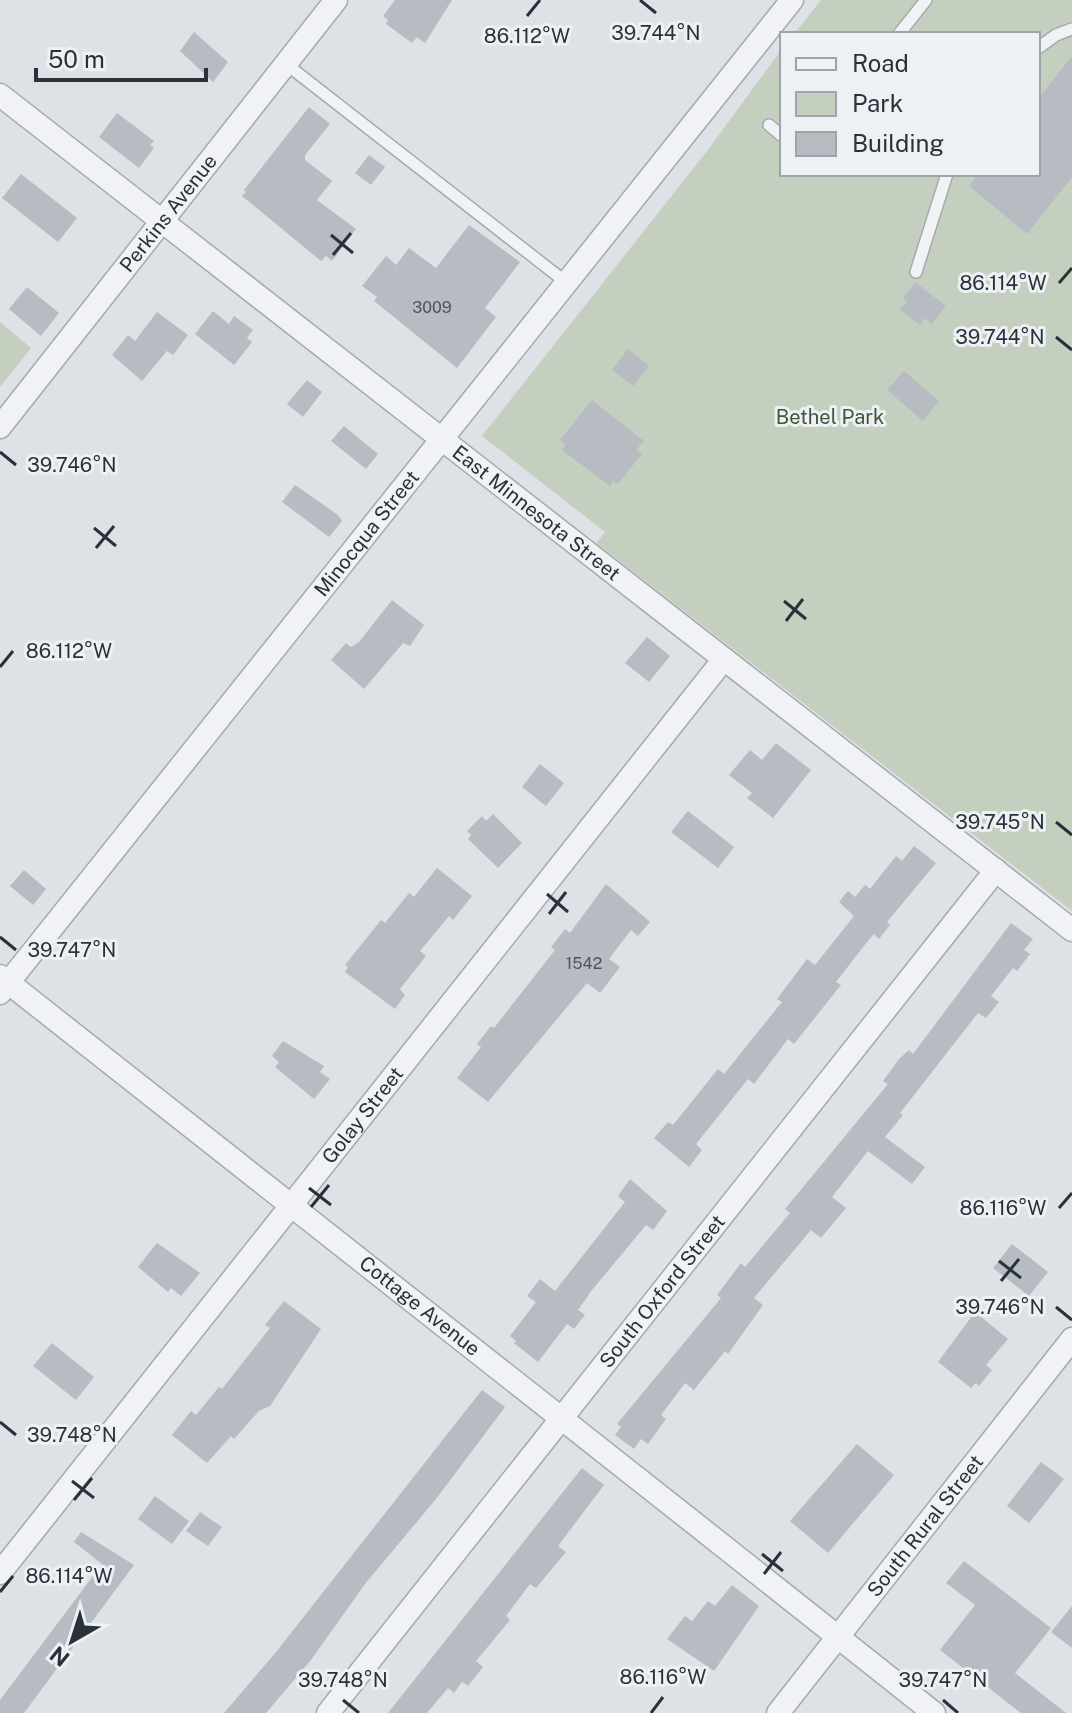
<svg xmlns="http://www.w3.org/2000/svg" width="1072" height="1713" font-family="'Public Sans',sans-serif">
<rect width="100%" height="100%" fill="#dee2e6"/>
<g fill="#c5cfc0">
<polygon points="821,0 1072,0 1072,911 596,543 605,532 482,436 707,151 782,49 782,174 1038,174 1038,34 794,34"/>
<polygon points="0,322 31,348 0,387"/>
</g>
<g fill="#b6bcc2">
<polygon points="395,0 452,0 425,43 417,37 412,43 386,24 388,20 383,16"/>
<polygon points="194,32 228,62 213,82 180,51"/>
<polygon points="1072,56 1072,177 1027,234 969,186 978,174 1038,174 1038,99"/>
<polygon points="309,107 330,124 305,155 305,160 332,181 317,200 356,229 332,261 326,256 321,261 242,196 246,192 244,190"/>
<polygon points="117,113 154,141 150,145 154,148 139,168 99,137"/>
<polygon points="369,155 385,167 371,185 355,173"/>
<polygon points="21,174 77,218 58,242 2,198"/>
<polygon points="469,225 520,262 485,308 496,317 457,368 374,301 377,297 362,286 386,256 396,265 409,248 436,268"/>
<polygon points="915,282 946,306 932,324 925,318 920,325 900,310 907,301 903,298"/>
<polygon points="27,287 59,313 41,336 9,309"/>
<polygon points="213,311 229,324 234,316 253,330 247,338 252,342 234,365 195,334"/>
<polygon points="157,312 188,335 173,355 167,351 142,381 112,355 128,335 135,341"/>
<polygon points="628,349 649,366 633,386 612,370"/>
<polygon points="904,371 939,401 923,421 887,390"/>
<polygon points="307,380 322,392 303,417 287,404"/>
<polygon points="592,400 644,441 636,450 642,454 618,484 613,481 610,486 562,450 566,445 560,440"/>
<polygon points="344,426 378,454 366,469 331,441"/>
<polygon points="295,485 338,515 342,521 329,537 282,502"/>
<polygon points="392,600 424,625 410,646 403,643 364,689 331,660 346,643 351,647 359,642"/>
<polygon points="647,637 670,656 649,682 625,663"/>
<polygon points="776,743 811,770 773,818 747,798 752,793 729,775 750,750 762,760"/>
<polygon points="540,764 564,783 546,806 522,787"/>
<polygon points="688,811 734,847 718,868 671,832"/>
<polygon points="493,814 522,843 498,868 468,839 471,835 467,831 482,816 486,821"/>
<polygon points="914,846 936,863 887,922 890,925 879,939 874,934 867,942 836,982 841,985 794,1044 788,1039 754,1084 748,1079 696,1144 702,1150 689,1167 654,1138 668,1122 673,1125 718,1069 724,1074 782,1002 777,999 807,959 815,965 854,916 839,902 848,891 855,897 865,885 870,889 896,856 902,861"/>
<polygon points="437,868 472,896 453,920 449,916 420,951 426,956 400,989 405,995 395,1009 345,972 348,967 345,965 381,920 385,923 409,893 414,897"/>
<polygon points="24,870 46,889 33,905 10,886"/>
<polygon points="606,884 650,922 638,936 631,930 609,959 620,967 600,993 587,983 488,1102 457,1078 481,1047 477,1044 491,1026 494,1028 555,950 551,947 565,929 570,933"/>
<polygon points="1011,923 1033,939 1024,950 1030,954 1017,971 1013,968 991,996 999,1002 986,1018 978,1013 900,1113 903,1115 885,1137 925,1167 912,1184 868,1151 832,1197 846,1208 821,1238 811,1230 754,1298 763,1305 728,1354 725,1351 694,1390 685,1383 661,1415 666,1419 648,1444 641,1439 634,1449 615,1435 621,1427 617,1424 721,1298 717,1295 741,1263 745,1267 790,1213 785,1209 888,1084 883,1081 899,1059 909,1050 913,1054"/>
<polygon points="283,1041 324,1066 320,1072 330,1079 314,1099 275,1067 279,1062 272,1056"/>
<polygon points="630,1179 667,1211 653,1230 646,1225 592,1290 578,1310 585,1315 574,1329 567,1324 538,1362 514,1343 516,1341 510,1336 536,1302 527,1296 540,1279 555,1291 625,1202 618,1196"/>
<polygon points="157,1243 200,1273 181,1296 171,1288 168,1292 138,1267"/>
<polygon points="1012,1244 1048,1272 1029,1296 993,1268"/>
<polygon points="284,1301 321,1329 270,1406 259,1411 234,1439 231,1436 207,1463 172,1435 191,1411 196,1415 219,1387 222,1389 270,1328 265,1325"/>
<polygon points="975,1312 1008,1339 986,1365 992,1370 979,1386 976,1383 971,1388 938,1362"/>
<polygon points="52,1343 94,1377 76,1400 33,1366"/>
<polygon points="482,1390 505,1407 436,1499 365,1584 311,1660 266,1713 224,1713 276,1652"/>
<polygon points="857,1444 894,1475 828,1553 790,1521"/>
<polygon points="1041,1462 1064,1479 1029,1523 1007,1506"/>
<polygon points="582,1468 604,1485 558,1546 566,1552 536,1588 530,1584 506,1616 510,1620 476,1661 483,1667 468,1686 462,1682 454,1693 448,1688 427,1713 388,1713"/>
<polygon points="155,1496 189,1521 172,1544 138,1519"/>
<polygon points="200,1512 222,1527 208,1546 186,1531"/>
<polygon points="81,1532 134,1565 24,1713 0,1713 0,1700 102,1564 74,1542"/>
<polygon points="964,1561 1051,1628 1015,1673 1066,1713 1021,1713 940,1650 975,1605 946,1583"/>
<polygon points="732,1585 759,1606 714,1671 667,1639 685,1616 692,1621 708,1601 715,1606"/>
<polygon points="1072,1606 1072,1648 1051,1632"/>
</g>
<g fill="none" stroke-linecap="round" stroke-linejoin="round">
<defs>
<g id="lane">
<polyline points="899,34 926,0"/>
<polyline points="1038,48 1056,35 1072,29"/>
<polyline points="286,64 567,283"/>
<polyline points="769,125 782,136"/>
<polyline points="916,272 947,174"/>
</g>
<g id="street">
<path id="s1" d="M0,95l1072,835"/>
<path id="s2" d="M0,427l336,-427"/>
<path id="s3" d="M0,976c313,244 623,491 934,737"/>
<path id="s4" d="M0,993l792,-993"/>
<path id="s5" d="M0,1573l724,-914"/>
<path id="s6" d="M328,1713l668,-843"/>
<path id="s7" d="M778,1713l294,-374"/>
</g>
</defs>
<use href="#lane" stroke="#a4a9af" stroke-width="14"/>
<use href="#street" stroke="#a4a9af" stroke-width="25"/>
<use href="#lane" stroke="#f0f2f5" stroke-width="11"/>
<use href="#street" stroke="#f0f2f5" stroke-width="22"/>
</g>
<path fill="none" stroke="#29313b" stroke-width="3" d="M640,0l16,13M527,16l13,-16M331,235l22,18M333,255l18,-22M1059,283l13,-15M1056,337l16,13M0,452l16,13M94,528l22,18M96,548l18,-22M784,601l22,18M786,621l17,-22M0,667l13,-16M1056,822l16,13M547,894l21,18M549,914l17,-22M0,937l16,13M309,1188l22,17M311,1207l18,-22M1059,1208l13,-15M999,1261l22,17M1001,1281l18,-22M1056,1307l16,13M0,1422l16,13M72,1481l22,17M74,1500l18,-22M762,1554l21,17M764,1574l17,-22M0,1592l13,-16M343,1700l16,13M943,1700l15,13M651,1713l12,-16"/>
<g text-anchor="middle" dominant-baseline="central" stroke-width="6" stroke-linejoin="round" paint-order="stroke">
<g font-size="16" fill="#4c545d">
<text x="432" y="307">3009</text>
<text x="584" y="963">1542</text>
</g>
<g font-size="20" fill="#29313b" stroke="#edf1f4">
<text stroke="none"><textPath href="#s2" startOffset="272">Perkins Avenue</textPath></text>
<text stroke="none"><textPath href="#s1" startOffset="680">East Minnesota Street</textPath></text>
<text stroke="none"><textPath href="#s4" startOffset="588">Minocqua Street</textPath></text>
<text stroke="none"><textPath href="#s5" startOffset="584">Golay Street</textPath></text>
<text stroke="none"><textPath href="#s6" startOffset="538">South Oxford Street</textPath></text>
<text stroke="none"><textPath href="#s3" startOffset="534">Cottage Avenue</textPath></text>
<text stroke="none"><textPath href="#s7" startOffset="238">South Rural Street</textPath></text>
</g>
<g font-size="20" fill="#415538" stroke="#edf1f4">
<text x="830" y="417">Bethel Park</text>
</g>
</g>
<g font-size="20" text-anchor="middle" fill="#29313b" stroke="#edf1f4" stroke-width="6" stroke-linejoin="round" paint-order="stroke">
<text x="656" y="40">39.744°N</text>
<text x="527" y="43">86.112°W</text>
<text x="1003" y="290">86.114°W</text>
<text x="1000" y="344">39.744°N</text>
<text x="72" y="472">39.746°N</text>
<text x="69" y="658">86.112°W</text>
<text x="1000" y="829">39.745°N</text>
<text x="72" y="957">39.747°N</text>
<text x="1003" y="1215">86.116°W</text>
<text x="1000" y="1314">39.746°N</text>
<text x="72" y="1442">39.748°N</text>
<text x="69" y="1583">86.114°W</text>
<text x="663" y="1684">86.116°W</text>
<text x="343" y="1687">39.748°N</text>
<text x="943" y="1687">39.747°N</text>
</g>
<rect x="780" y="32" width="260" height="144" fill="#edf1f4" stroke="#9fa4aa" stroke-width="2"/>
<rect x="796" y="58" width="40" height="12" fill="#f0f2f5" stroke="#9fa4aa" stroke-width="2"/>
<text x="852" y="72" font-size="24" fill="#29313b">Road</text>
<rect x="796" y="92" width="40" height="24" fill="#c5cfc0" stroke="#9fa4aa" stroke-width="2"/>
<text x="852" y="112" font-size="24" fill="#29313b">Park</text>
<rect x="796" y="132" width="40" height="24" fill="#b6bcc2" stroke="#9fa4aa" stroke-width="2"/>
<text x="852" y="152" font-size="24" fill="#29313b">Building</text>
<g transform="translate(72 1641) rotate(219)" stroke="#edf1f4" stroke-width="6" paint-order="stroke">
<path d="M0-6L14 30L0 20L-14 30Z" fill="#29313b"/>
<text y="-12" font-size="22" font-weight="bold" text-anchor="middle" fill="#29313b">N</text>
</g>
<path d="M36 68v12h170v-12" fill="none" stroke="#29313b" stroke-width="4"/>
<text x="48" y="68" font-size="24" fill="#29313b" stroke="#edf1f4" stroke-width="6" paint-order="stroke">50 m</text>
</svg>
